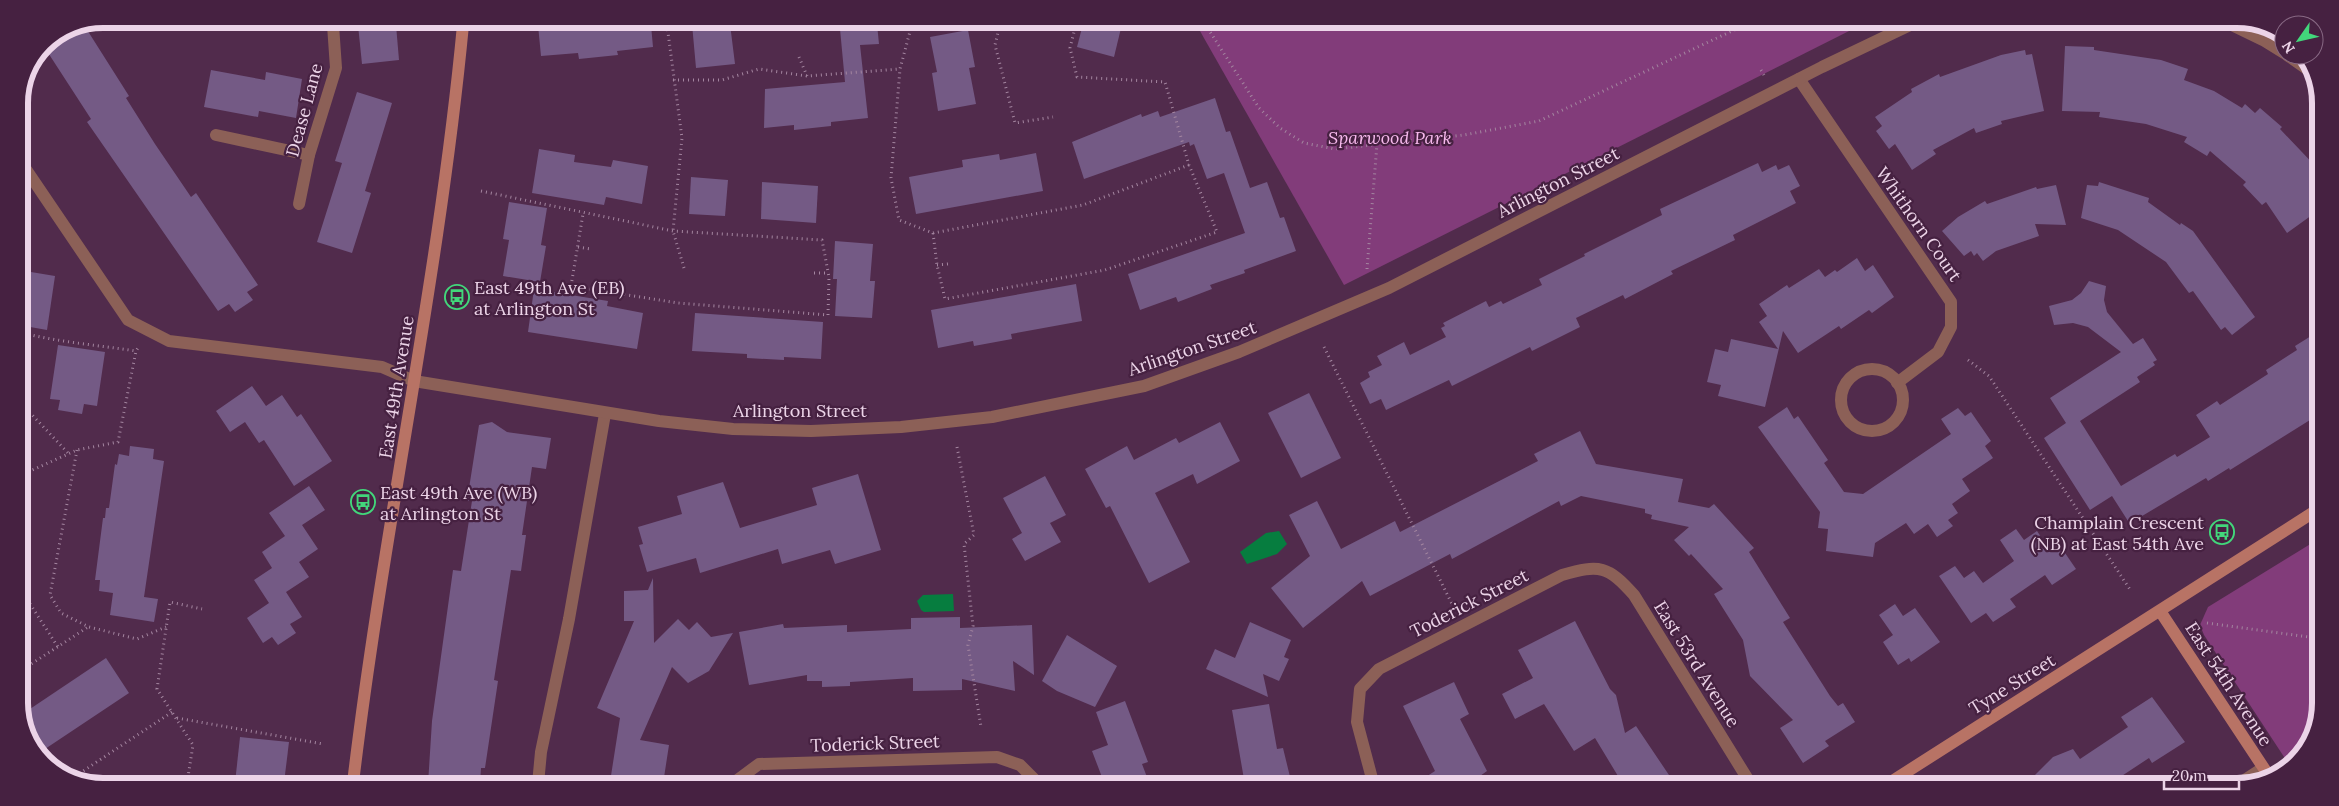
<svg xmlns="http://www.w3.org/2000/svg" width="2339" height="806" font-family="Lora,serif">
<rect width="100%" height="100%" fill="#512b4c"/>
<g fill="#823c7a">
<polygon points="1865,23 1344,285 1196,24"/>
<polygon points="2317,540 2316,730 2290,766 2204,635 2200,625 2208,607"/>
</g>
<g fill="#067d3f">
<polygon points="1279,531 1287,544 1277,554 1247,564 1240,552 1266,533"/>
<polygon points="953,594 954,611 924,612 921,610 917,601 923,595"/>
</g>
<g fill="#745a85">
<polygon points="692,24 730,24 735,64 696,68"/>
<polygon points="844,24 877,24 879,44 860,45 868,118 831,122 831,126 794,130 794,125 764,128 765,89 845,82 840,29 844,28"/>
<polygon points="1083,24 1122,24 1114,57 1077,47"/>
<polygon points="71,25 84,25 129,96 126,98 155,144 191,197 196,193 258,285 247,292 253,300 235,312 229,304 218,311 87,122 91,119 43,45"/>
<polygon points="358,25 396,25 399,60 362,64"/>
<polygon points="538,25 651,25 653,47 617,51 618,55 579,59 578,53 541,56"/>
<polygon points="968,30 975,67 969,68 976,104 938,111 932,73 937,72 930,37"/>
<polygon points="2065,46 2094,47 2094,50 2161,60 2188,69 2184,80 2214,91 2242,108 2245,104 2255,113 2260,108 2282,127 2280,129 2320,171 2319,210 2287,233 2266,202 2262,205 2243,185 2246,182 2210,151 2207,156 2184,142 2187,137 2146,124 2099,117 2100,112 2062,111"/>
<polygon points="2025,50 2026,55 2032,54 2044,111 2001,121 2002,124 1976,133 1974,128 1933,150 1936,154 1912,170 1895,144 1889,149 1876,131 1882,126 1875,117 1912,92 1911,89 1939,74 1940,77 2001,55"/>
<polygon points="211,70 265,80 266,72 302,79 296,118 259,111 258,117 204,107"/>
<polygon points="357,92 392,103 365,191 371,193 352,253 317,242 342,163 335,161"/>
<polygon points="1215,98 1226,132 1230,131 1250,188 1267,182 1280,218 1284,217 1296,251 1244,270 1245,273 1210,285 1212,289 1178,302 1176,297 1140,310 1128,274 1245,233 1224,173 1207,179 1194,144 1190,146 1189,142 1084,179 1072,142 1141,114 1142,117 1158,111 1160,117"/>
<polygon points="539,149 575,155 574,162 611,167 613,160 648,166 642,204 606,197 604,205 532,193"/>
<polygon points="1036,153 1043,191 916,214 909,177 963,167 962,160 999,154 1000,160"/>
<polygon points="1758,163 1762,172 1776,165 1778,170 1789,165 1800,186 1790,191 1796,203 1733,235 1735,240 1671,271 1673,274 1625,299 1623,295 1576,318 1580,327 1532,351 1530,347 1452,386 1449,380 1386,410 1381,399 1370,404 1360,383 1370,377 1368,372 1382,365 1377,356 1404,342 1410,355 1446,337 1441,328 1445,326 1443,323 1486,301 1489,307 1501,301 1503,304 1540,286 1542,285 1539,279 1585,256 1584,254 1662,215 1660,209"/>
<polygon points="691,177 728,180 725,216 689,214"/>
<polygon points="762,182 818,186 816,223 761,219"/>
<polygon points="2099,182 2149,198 2148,202 2180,225 2181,223 2193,231 2255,317 2232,335 2225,327 2221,330 2193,291 2189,293 2166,262 2118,230 2081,218 2087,185 2098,186"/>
<polygon points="2056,185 2066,225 2035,224 2039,236 1996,251 1983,261 1977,253 1974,256 1971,251 1964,256 1942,231 1958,217 1985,201 1987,204 2036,187 2037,189"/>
<polygon points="509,202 547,208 541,245 546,246 540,282 503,276 509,240 503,239"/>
<polygon points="835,241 873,244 870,281 875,281 872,318 835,316 837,279 833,279"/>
<polygon points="1857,258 1865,271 1873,265 1894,297 1872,313 1869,310 1841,329 1839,326 1798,353 1783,331 1765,407 1718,396 1721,385 1707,382 1715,349 1728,352 1731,339 1778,349 1759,322 1767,316 1759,304 1787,285 1789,288 1819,269 1825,277 1835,270 1837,272"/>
<polygon points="19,270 55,276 47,330 19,325"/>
<polygon points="2089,281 2106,286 2104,300 2107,312 2133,344 2143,338 2157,360 2153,362 2155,365 2137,377 2140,382 2080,421 2121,486 2175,454 2177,457 2210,437 2196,415 2217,401 2220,405 2268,374 2266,370 2297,350 2295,346 2319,331 2318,415 2230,470 2229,468 2208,481 2206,478 2132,522 2131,520 2128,521 2112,496 2090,510 2044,438 2066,423 2050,398 2121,352 2088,327 2073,323 2054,325 2049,306 2072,300 2081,293"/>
<polygon points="1076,284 1082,321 1011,334 1012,339 974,346 973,341 938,348 931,310"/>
<polygon points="534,289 608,301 607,306 643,313 637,349 528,332"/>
<polygon points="695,313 823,322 821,359 784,357 784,360 747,358 747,354 692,351"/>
<polygon points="58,345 105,352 97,406 84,404 82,414 58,410 60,400 50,399"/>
<polygon points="252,386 266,406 282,395 297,417 301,414 332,461 294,486 264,440 259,443 245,422 230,432 216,411"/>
<polygon points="1309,393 1341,458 1301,478 1268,413"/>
<polygon points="1787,407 1794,419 1798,416 1828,460 1824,463 1844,492 1863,494 1951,434 1941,419 1958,408 1965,416 1971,412 1991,441 1985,446 1993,458 1962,479 1970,491 1952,504 1958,513 1948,520 1953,526 1937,537 1928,524 1914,534 1906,523 1875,543 1873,557 1826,551 1828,529 1818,528 1820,512 1758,427"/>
<polygon points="492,422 507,432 551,438 546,469 532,467 522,535 526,535 521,571 511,570 494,680 498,681 485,768 481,768 480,784 428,784 432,721 453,570 461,571 472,501 467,501 479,425"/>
<polygon points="1220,422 1240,461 1197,484 1193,474 1155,493 1190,562 1149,583 1110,506 1106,508 1085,469 1127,446 1134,460 1176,438 1179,443"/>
<polygon points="1580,431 1596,464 1683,479 1678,502 1709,508 1714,504 1754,548 1749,552 1790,618 1783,622 1830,696 1838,706 1843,703 1855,722 1825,741 1829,746 1803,763 1780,728 1793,720 1750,676 1743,640 1714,594 1723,589 1691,554 1689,556 1674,540 1689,527 1651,519 1652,515 1645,513 1645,509 1581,496 1561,506 1559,501 1452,559 1450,554 1370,596 1362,581 1303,628 1271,588 1310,556 1289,515 1317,501 1341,549 1395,521 1400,532 1538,461 1534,454"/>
<polygon points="130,446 154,449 153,459 164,461 144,597 158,599 154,622 110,615 113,593 99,591 100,580 95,580 103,518 105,518 106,508 109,508 115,464 117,465 119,454 129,456"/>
<polygon points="858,474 881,550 835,564 830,550 782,564 778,549 700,573 696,558 647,572 639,545 643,544 638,527 682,514 677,496 723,482 740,528 817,505 812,488"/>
<polygon points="1045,476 1066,515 1050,523 1061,542 1025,561 1012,539 1022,533 1003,498"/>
<polygon points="309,486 325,510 302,525 318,549 299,562 309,577 286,592 302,617 290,624 296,633 278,645 272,637 263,643 247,618 269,603 254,580 272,568 262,552 285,536 269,513"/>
<polygon points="2016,529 2024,540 2037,531 2045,543 2054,537 2076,569 2052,585 2045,575 2010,599 2016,607 1993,622 1986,613 1971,623 1939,576 1955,566 1964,578 1974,571 1983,583 2014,561 2000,540"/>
<polygon points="653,578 654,643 678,619 689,630 697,622 711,637 733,633 709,671 688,683 672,667 640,740 669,745 663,784 610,782 620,718 597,708 634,621 624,621 624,591 648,590"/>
<polygon points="1895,604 1903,616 1915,608 1940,642 1911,662 1909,658 1898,665 1883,642 1893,635 1879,615"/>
<polygon points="960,617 960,628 1032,625 1034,675 1013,661 1015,691 962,679 962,690 913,691 913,678 850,682 850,686 822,687 822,681 807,681 807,675 749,685 739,632 783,624 784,628 847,625 847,632 911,629 911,618"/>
<polygon points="1575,621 1610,689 1616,695 1625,733 1636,726 1671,778 1658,786 1624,786 1595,738 1574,751 1544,704 1515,719 1502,694 1533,678 1518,650"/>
<polygon points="1250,622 1291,640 1284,657 1289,659 1279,681 1263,674 1268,697 1206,669 1215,649 1235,658"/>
<polygon points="1067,635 1117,666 1095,707 1057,691 1042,681"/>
<polygon points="106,658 129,693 36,755 21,715"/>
<polygon points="1454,682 1469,714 1460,719 1487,771 1480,776 1486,786 1412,786 1435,771 1403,706"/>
<polygon points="2152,697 2185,742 2152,763 2149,758 2105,787 2023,787 2053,757 2073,749 2080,759 2128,727 2121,717"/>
<polygon points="1125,701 1148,762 1142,764 1150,785 1105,785 1092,751 1108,745 1096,712"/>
<polygon points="1269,704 1277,749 1283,748 1292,785 1245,785 1232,710"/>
<polygon points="240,737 289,742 284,783 235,783"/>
</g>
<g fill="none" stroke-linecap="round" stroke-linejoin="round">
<g stroke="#a486a0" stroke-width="3" stroke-dasharray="1 4" stroke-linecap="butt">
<polyline points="912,24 900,69 891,178 899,220 933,233 1083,205 1189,165"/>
<polyline points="1000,24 995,45 1015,123 1053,117"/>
<polyline points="1205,24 1259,108 1280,128 1304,143 1335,149 1464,135 1539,121 1747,24"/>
<polyline points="667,25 682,138 673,231 684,268"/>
<polyline points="799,57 807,76"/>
<polyline points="1761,70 1764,75"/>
<polyline points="673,80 722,80 759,69 807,76 900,69"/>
<polyline points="481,191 673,231 822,240 829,277 828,315 678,303 571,286 583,214"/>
<polyline points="933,233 937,265 945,299 1105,270 1217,232 1189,165 1165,82 1077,77 1070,48 1076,24"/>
<polyline points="578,247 591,249"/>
<polyline points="937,265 948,264"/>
<polyline points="1367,269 1377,144"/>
<polyline points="814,273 828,273"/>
<polyline points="457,297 463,298"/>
<path d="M19,332c38,10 78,13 117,19"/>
<polyline points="1324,347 1455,610"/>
<polyline points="1968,360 1989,376 2131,591"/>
<polyline points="19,401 69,454"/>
<polyline points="957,447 974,535 964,544 973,626 968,645 981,727"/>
<polyline points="77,450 50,595 61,613 89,627 137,639 166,627"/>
<polyline points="19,476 77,450 118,442 136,351 139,346"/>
<polyline points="19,587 58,647"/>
<polyline points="2207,623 2316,638"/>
<polyline points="19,672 88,627"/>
<polyline points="177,718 323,744"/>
<polyline points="71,779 172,712"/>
<polyline points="187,783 193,745 157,689 170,602 202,609"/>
</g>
<g stroke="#8c6057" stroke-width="12">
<polyline points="216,135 309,155"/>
<polyline points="19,159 128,320 169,341 382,367 414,381"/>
<polyline points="299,204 309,155 336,68 333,25"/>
<polyline points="538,784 541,752 569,619 605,414"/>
<polyline points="2234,787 2263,768"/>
</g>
<g stroke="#8c6057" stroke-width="12">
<polyline points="2228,23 2263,40 2284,53"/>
<polyline points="2287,55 2310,71"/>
<polyline points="1799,79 1951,302 1951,327 1938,352 1897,383"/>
<circle cx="1872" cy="400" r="31"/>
<polyline points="414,381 659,421 733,429 811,431 901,427 992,417 1144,386 1239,352 1389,288 1822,67 1914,23"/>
<polyline points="732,784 759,764 997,757 1020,765 1040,785"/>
<path d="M1374,786l-17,-64 3,-33 19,-20 183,-94c38,-11 46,-9 72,20l118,191"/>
</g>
<g stroke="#b87365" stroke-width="12">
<polyline points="2160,611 2269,776"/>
<path d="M353,783c30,-253 86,-504 110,-758"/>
<polyline points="1883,787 2317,510"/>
</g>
</g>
<defs>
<symbol id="bus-ring" viewBox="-11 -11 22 22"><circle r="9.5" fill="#462141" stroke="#42d77b" stroke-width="1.5"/><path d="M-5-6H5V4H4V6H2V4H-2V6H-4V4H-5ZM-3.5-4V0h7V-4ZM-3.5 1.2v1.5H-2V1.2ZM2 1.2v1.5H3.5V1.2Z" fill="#42d77b"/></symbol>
</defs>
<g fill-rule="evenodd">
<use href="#bus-ring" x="443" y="283" width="28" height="28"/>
<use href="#bus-ring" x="349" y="488" width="28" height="28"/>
<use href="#bus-ring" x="2208" y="518" width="28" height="28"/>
</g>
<g text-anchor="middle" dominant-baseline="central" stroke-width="4.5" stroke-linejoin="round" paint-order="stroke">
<g font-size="18" fill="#ecd4e8" stroke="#462141">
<text transform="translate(304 110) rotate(-75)">Dease Lane</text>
<text transform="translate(1558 182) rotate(-27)">Arlington Street</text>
<text transform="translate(1919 224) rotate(55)">Whithorn Court</text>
<text transform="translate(1192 348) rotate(-19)">Arlington Street</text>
<text transform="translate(396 387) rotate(-81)">East 49th Avenue</text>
<text x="800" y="410">Arlington Street</text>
<text transform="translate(1469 603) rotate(-27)">Toderick Street</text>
<text transform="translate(1697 664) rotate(58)">East 53rd Avenue</text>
<text transform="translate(2012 684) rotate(-32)">Tyne Street</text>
<text transform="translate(2229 684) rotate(57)">East 54th Avenue</text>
<text transform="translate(875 743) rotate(-2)">Toderick Street</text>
</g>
<g font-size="18" font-style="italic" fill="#f7b9ed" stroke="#462141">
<text x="1390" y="137">Sparwood Park</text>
</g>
<g font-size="18" fill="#ecd4e8" stroke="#462141" text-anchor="start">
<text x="474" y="287">East 49th Ave (EB)<tspan x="474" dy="21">at Arlington St</tspan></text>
<text x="380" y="492">East 49th Ave (WB)<tspan x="380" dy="21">at Arlington St</tspan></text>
<text x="2204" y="522" text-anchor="end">Champlain Crescent<tspan x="2204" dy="21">(NB) at East 54th Ave</tspan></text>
</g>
</g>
<path d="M0 0H2339V806H0ZM103 28H2237A75 75 0 0 1 2312 103V703A75 75 0 0 1 2237 778H103A75 75 0 0 1 28 703V103A75 75 0 0 1 103 28Z" fill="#462141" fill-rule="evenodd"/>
<path fill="none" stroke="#ecd4e8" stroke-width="6" d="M103 28H2237A75 75 0 0 1 2312 103V703A75 75 0 0 1 2237 778H103A75 75 0 0 1 28 703V103A75 75 0 0 1 103 28Z"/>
<g transform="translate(2299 40) rotate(236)"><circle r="24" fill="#462141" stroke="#886984"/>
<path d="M0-4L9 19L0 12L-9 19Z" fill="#42d77b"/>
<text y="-8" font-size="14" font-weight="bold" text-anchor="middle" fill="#ecd4e8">N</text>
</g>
<path d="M2164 781v8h75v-8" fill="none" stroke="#ecd4e8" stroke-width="2.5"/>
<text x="2172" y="781" font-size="15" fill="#ecd4e8" stroke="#462141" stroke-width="4" paint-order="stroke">20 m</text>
</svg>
